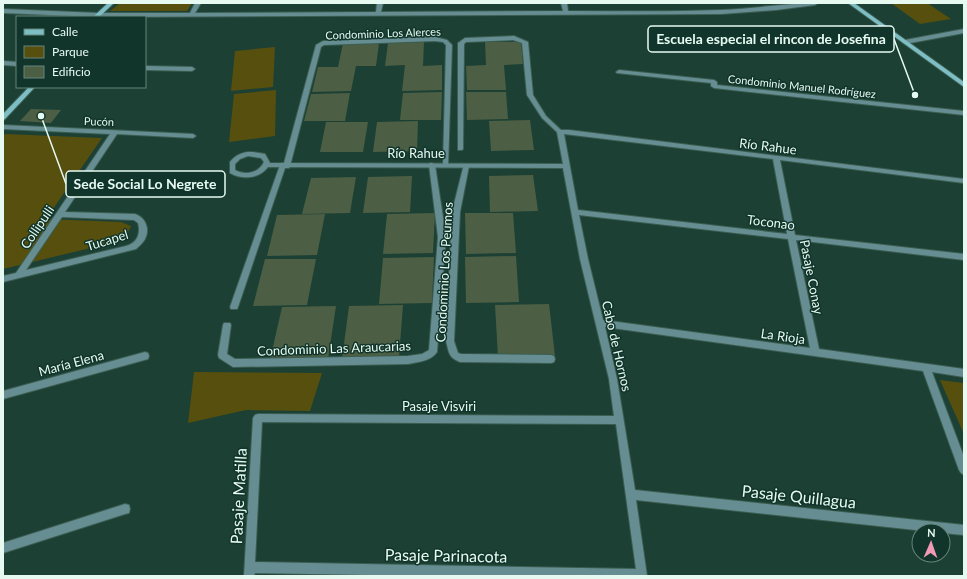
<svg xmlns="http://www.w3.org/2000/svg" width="967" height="579" font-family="Lato,sans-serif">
<rect width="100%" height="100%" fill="#1c4034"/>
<g fill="#574f0e">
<polygon points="120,3 192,3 187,11 110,11"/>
<polygon points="891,3 927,3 951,19 920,24"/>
<polygon points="275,47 273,87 231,91 235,51"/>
<polygon points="276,90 275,136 229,142 234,94"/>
<polygon points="5,134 102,138 46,219 121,222 131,226 124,240 3,269 3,137"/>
<polygon points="194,372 322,373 310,411 246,410 188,423"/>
<polygon points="940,380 964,383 964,434"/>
</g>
<g fill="#4c5e44">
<polygon points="424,42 423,66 442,65 442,90 402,91 405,65 385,66 388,43"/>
<polygon points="485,42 521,42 523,64 504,65 506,90 467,90 466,66 486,65"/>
<polygon points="343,43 379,43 376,66 356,66 351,91 312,92 318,67 338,67"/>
<polygon points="442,92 441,120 400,120 403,93"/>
<polygon points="466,92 506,92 508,119 467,120"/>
<polygon points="350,93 345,121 304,121 311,94"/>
<polygon points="31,109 61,110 51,123 20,121"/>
<polygon points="530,120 534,150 491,151 489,121"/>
<polygon points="418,121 417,151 373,152 377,122"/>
<polygon points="326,122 368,122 363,152 320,152"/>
<polygon points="533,175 538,211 490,212 489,176"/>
<polygon points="412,176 410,212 363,213 368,177"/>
<polygon points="356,177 350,213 302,214 311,178"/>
<polygon points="435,213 433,253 383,254 387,214"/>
<polygon points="465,213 513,213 516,253 466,254"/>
<polygon points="325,214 317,255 267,256 277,215"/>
<polygon points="516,256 519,302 466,303 465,257"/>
<polygon points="434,257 432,303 379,304 383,258"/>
<polygon points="265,259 316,259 307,305 253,306"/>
<polygon points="549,304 555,356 498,357 495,305"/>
<polygon points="403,305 399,357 342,359 349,306"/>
<polygon points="336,306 328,359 270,360 282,307"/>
</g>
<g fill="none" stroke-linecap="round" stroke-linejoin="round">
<defs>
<g id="lane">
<polygon points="514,36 528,42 533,95 546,116 563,132 562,133 558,133 542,118 527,95 522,43 513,40 466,42 464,44 463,149 462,150 458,150 458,43 465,38"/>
<polygon points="435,37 447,40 452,45 448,167 446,167 443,165 446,45 443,42 435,41 324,45 321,47 290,166 289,168 285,168 238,307 237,309 231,309 230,307 280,165 281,163 284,163 316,45 323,41"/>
<polygon points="619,70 714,80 717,82 717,85 964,111 964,115 714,88 711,86 711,83 617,73 616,72"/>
<path d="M430,163h2l3,2 11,72 -9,115c-6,9 -19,10 -29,12l-175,3 -14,-9 -1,-3 5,-30 1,-2h6l1,2 -4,29 8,5 173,-3 14,-2 7,-4 9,-113 -9,-72z"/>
<path d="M464,164h4l1,2 -9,46 -6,129 4,12 3,1 90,1 3,1 1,3 -1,3 -3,1 -91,-1c-12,-5 -11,-10 -14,-21l6,-129z"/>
</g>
<g id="street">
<path d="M195,3h6l-6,10 181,-1 1,-9h6l-2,9 182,-1 -2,-8h6l1,8c51,0 102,1 153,-1 32,-1 64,-7 97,-7l-3,2 -39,5 -55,4 -622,3 -96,-4v-4l96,4h91z"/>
<polygon points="964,29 964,33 905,44 902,42 905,40"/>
<polygon points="3,61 17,62 17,66 3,65"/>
<polygon points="145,66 192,67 195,69 192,71 145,70"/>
<path d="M3,125l190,9 3,2 -3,2 -76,-4 -52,78 70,2c11,4 15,15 10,25 -2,4 -6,7 -9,10l-133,33v-6l13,-3 94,-139 -107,-5zM62,217l72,3 4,3c3,11 -1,20 -12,23l-100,24z"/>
<path d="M560,130h9l395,49v4l-184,-23 15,75 169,19v6l-168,-20 23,109 145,20v8l-32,-5 32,85v18l-3,-2 -2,-3 -36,-99 -318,-44 12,52 18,111 329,35v10l-21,-2v-2h-18l-289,-31 11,76h-224l-168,-3 -1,3h-10l9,-158 2,-3 3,-1 356,2 -5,-37 -29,-120 -17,-91 -295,-1c-9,12 -26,13 -38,6v-11c10,-12 20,-11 35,-8l5,9 293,1 -6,-32zM564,134l209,25 14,75 -209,-24zM248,156l13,2 3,4c-5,11 -19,14 -29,8v-6l5,-5zM579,215l209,24 22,109 -207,-28 -15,-61zM262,422l354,2 20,145 -381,-7z"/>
<polygon points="145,352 148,353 149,356 148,359 3,399 3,391"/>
<polygon points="125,504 129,505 130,509 129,513 125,514 3,553 3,543"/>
</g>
<g id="secondary">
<polygon points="108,3 114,3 99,17 93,17"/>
<polygon points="848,3 854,3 964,82 964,87"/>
<polygon points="29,87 35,87 5,119 3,120 3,114"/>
</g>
</defs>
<use href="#lane" stroke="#3c5e52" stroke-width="2"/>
<use href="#street" stroke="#3c5e52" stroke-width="2"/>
<use href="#secondary" stroke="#3c5e52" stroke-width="2"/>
<use href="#lane" fill="#668e92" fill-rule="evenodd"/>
<use href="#street" fill="#668e92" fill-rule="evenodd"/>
<use href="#secondary" fill="#7dbec5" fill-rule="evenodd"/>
</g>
<g text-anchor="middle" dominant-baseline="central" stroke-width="3" stroke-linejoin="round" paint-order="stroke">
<g font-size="11" fill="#e6faf2" stroke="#11352a">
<text transform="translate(383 33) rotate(-2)">Condominio Los Alerces</text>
<text transform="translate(802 86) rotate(6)">Condominio Manuel Rodríguez</text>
<text transform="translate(99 121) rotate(2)">Pucón</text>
</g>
<g font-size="13" fill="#e6faf2" stroke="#11352a">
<text transform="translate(768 146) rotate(7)">Río Rahue</text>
<text x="416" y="153">Río Rahue</text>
<text transform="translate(771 222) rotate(7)">Toconao</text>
<text transform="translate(37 227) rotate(-56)">Collipulli</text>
<text transform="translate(107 240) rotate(-17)">Tucapel</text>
<text transform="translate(444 272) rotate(-87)">Condominio Los Peumos</text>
<text transform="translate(812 277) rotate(79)">Pasaje Conay</text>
<text transform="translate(783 336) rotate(8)">La Rioja</text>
<text transform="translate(617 346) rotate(77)">Cabo de Hornos</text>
<text transform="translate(334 348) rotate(-2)">Condominio Las Araucarias</text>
<text transform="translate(71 363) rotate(-15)">María Elena</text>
<text x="439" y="406">Pasaje Visviri</text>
</g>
<g font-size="16" fill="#e6faf2" stroke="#11352a">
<text transform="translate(238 496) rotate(-87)">Pasaje Matilla</text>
<text transform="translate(799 496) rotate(6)">Pasaje Quillagua</text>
<text transform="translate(446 555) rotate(1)">Pasaje Parinacota</text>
</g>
</g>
<path fill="none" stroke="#e6faf2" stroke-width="1.5" d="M915 95L894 39M41 116L66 184"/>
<g fill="#e6faf2" stroke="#11352a" stroke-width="1.5">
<circle cx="915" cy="95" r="4"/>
<circle cx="41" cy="116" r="4"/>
</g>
<g fill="#11352a" stroke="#e6faf2" stroke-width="1.5">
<rect x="648" y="26" width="246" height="26" rx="4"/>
<rect x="66" y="171" width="159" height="26" rx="4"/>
</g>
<g font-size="14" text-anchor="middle" font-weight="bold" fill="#e6faf2">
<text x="771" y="44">Escuela especial el rincon de Josefina</text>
<text x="145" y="189">Sede Social Lo Negrete</text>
</g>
<rect width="967" height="579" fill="none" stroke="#e6faf2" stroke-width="8"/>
<rect x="16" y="16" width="130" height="72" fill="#11352a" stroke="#66847a"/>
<rect x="24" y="29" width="20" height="6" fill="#7dbec5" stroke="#66847a"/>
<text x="52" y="36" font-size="12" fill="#e6faf2">Calle</text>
<rect x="24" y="46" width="20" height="12" fill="#574f0e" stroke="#66847a"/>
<text x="52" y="56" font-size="12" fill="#e6faf2">Parque</text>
<rect x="24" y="66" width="20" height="12" fill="#4c5e44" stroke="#66847a"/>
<text x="52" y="76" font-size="12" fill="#e6faf2">Edificio</text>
<g transform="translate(931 543) rotate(2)"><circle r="19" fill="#11352a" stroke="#66847a"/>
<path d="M0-3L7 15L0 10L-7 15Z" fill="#f09ab5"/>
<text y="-6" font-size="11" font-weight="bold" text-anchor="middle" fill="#e6faf2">N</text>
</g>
</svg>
